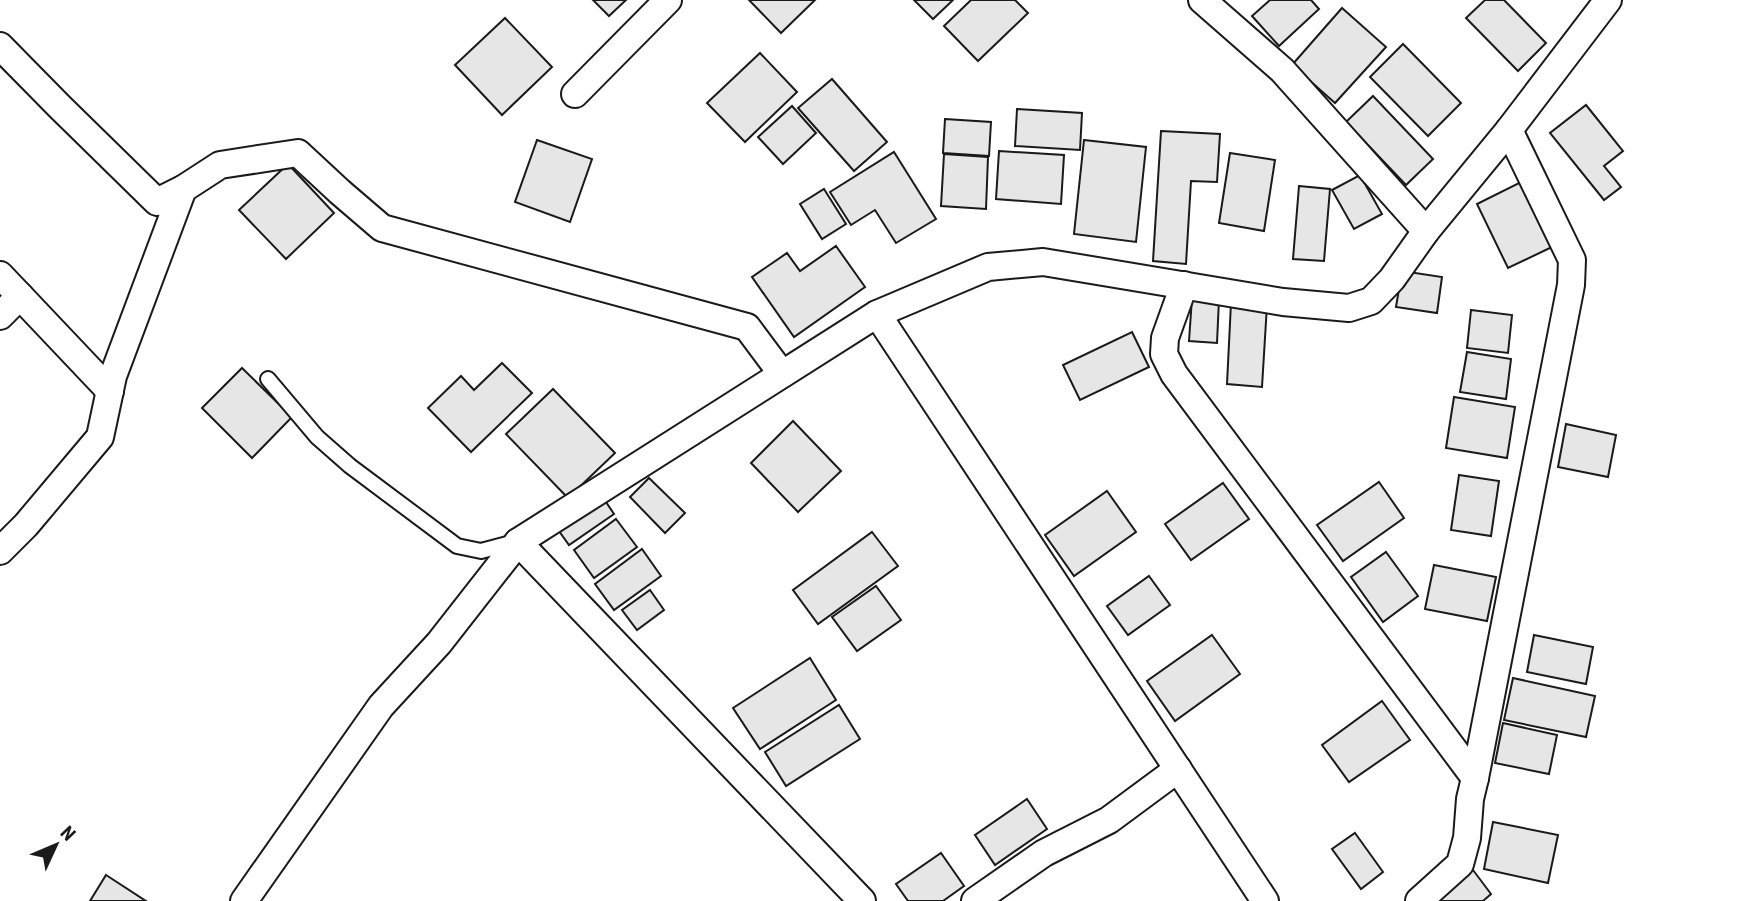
<svg xmlns="http://www.w3.org/2000/svg" width="1750" height="901" font-family="'Roboto Condensed',sans-serif">
<rect width="100%" height="100%" fill="#fff"/>
<g fill="#e6e6e6" stroke="#1a1a1a" stroke-width="2">
<polygon points="593,0 626,0 609,16"/>
<polygon points="749,0 815,0 781,33"/>
<polygon points="914,0 953,0 933,19"/>
<polygon points="971,0 1015,0 1028,13 978,61 944,26"/>
<polygon points="1270,0 1311,0 1319,9 1279,46 1252,16"/>
<polygon points="1485,0 1504,0 1546,43 1518,71 1466,18"/>
<polygon points="1342,8 1386,47 1335,103 1292,65"/>
<polygon points="505,18 552,67 502,115 455,65"/>
<polygon points="1403,44 1461,103 1428,136 1370,77"/>
<polygon points="760,53 797,92 745,142 707,103"/>
<polygon points="832,79 887,142 854,171 798,108"/>
<polygon points="1373,96 1433,159 1406,185 1346,122"/>
<polygon points="1586,105 1623,151 1604,166 1621,187 1604,200 1550,133"/>
<polygon points="792,106 816,133 783,164 758,137"/>
<polygon points="1017,109 1082,113 1080,150 1015,146"/>
<polygon points="945,119 991,122 989,156 943,153"/>
<polygon points="1161,131 1220,134 1217,182 1191,181 1186,264 1153,261"/>
<polygon points="537,140 592,159 570,222 515,202"/>
<polygon points="1084,140 1146,147 1136,242 1074,234"/>
<polygon points="999,151 1064,155 1061,204 996,199"/>
<polygon points="894,152 936,219 896,243 875,210 851,225 830,192"/>
<polygon points="1230,153 1275,160 1264,231 1219,223"/>
<polygon points="944,154 988,157 986,209 941,206"/>
<polygon points="288,164 334,213 286,259 239,210"/>
<polygon points="1360,175 1382,214 1354,229 1332,190"/>
<polygon points="1521,182 1552,247 1508,268 1477,204"/>
<polygon points="1299,186 1330,189 1324,261 1293,259"/>
<polygon points="824,189 846,224 822,239 800,204"/>
<polygon points="836,246 865,287 794,337 752,277 787,253 800,271"/>
<polygon points="1402,271 1442,277 1437,313 1396,307"/>
<polygon points="1192,298 1219,299 1217,343 1189,341"/>
<polygon points="1231,303 1267,305 1262,387 1227,384"/>
<polygon points="1471,310 1512,315 1508,353 1467,348"/>
<polygon points="1132,332 1149,367 1080,400 1063,365"/>
<polygon points="1467,352 1511,359 1506,399 1460,392"/>
<polygon points="502,363 532,393 471,452 428,408 461,376 474,390"/>
<polygon points="242,368 292,417 252,458 202,408"/>
<polygon points="553,389 615,453 568,498 506,434"/>
<polygon points="1454,397 1515,407 1507,458 1446,448"/>
<polygon points="793,421 841,471 798,512 751,463"/>
<polygon points="1566,424 1616,435 1608,477 1558,467"/>
<polygon points="1459,475 1499,481 1491,536 1451,530"/>
<polygon points="649,478 685,513 665,533 630,497"/>
<polygon points="1379,482 1404,518 1343,561 1317,525"/>
<polygon points="1223,483 1249,519 1191,560 1165,524"/>
<polygon points="1107,491 1136,532 1074,576 1045,535"/>
<polygon points="600,493 614,514 569,545 554,524"/>
<polygon points="616,519 637,547 594,578 574,550"/>
<polygon points="872,532 898,566 818,624 793,590"/>
<polygon points="642,549 661,576 614,610 595,584"/>
<polygon points="1386,552 1418,596 1383,622 1351,577"/>
<polygon points="1434,565 1496,577 1487,621 1425,609"/>
<polygon points="1149,576 1170,605 1128,635 1107,606"/>
<polygon points="876,586 901,620 857,651 832,617"/>
<polygon points="650,590 664,610 637,630 622,610"/>
<polygon points="1212,635 1240,674 1175,721 1147,681"/>
<polygon points="1534,635 1593,647 1586,684 1527,672"/>
<polygon points="810,658 836,700 760,749 733,708"/>
<polygon points="1513,678 1595,696 1586,737 1504,720"/>
<polygon points="1382,701 1410,740 1349,782 1322,745"/>
<polygon points="839,705 860,739 786,786 765,752"/>
<polygon points="1503,723 1557,735 1549,774 1495,763"/>
<polygon points="1027,799 1047,829 995,865 975,835"/>
<polygon points="1493,822 1558,835 1548,883 1484,869"/>
<polygon points="1355,833 1383,872 1361,889 1332,849"/>
<polygon points="941,853 964,886 943,901 908,901 896,884"/>
<polygon points="1470,866 1491,894 1483,901 1427,901"/>
<polygon points="106,875 146,901 90,901"/>
</g>
<g fill="none" stroke-linecap="round" stroke-linejoin="round">
<defs>
<polyline id="service" points="268,379 317,437 350,466 457,546 481,551 515,542"/>
<g id="minor">
<polyline points="1202,0 1282,70 1426,231"/>
<polyline points="0,46 60,107 157,202 183,189"/>
<polyline points="575,94 668,0"/>
<polyline points="0,275 20,296"/>
<polyline points="1184,285 1165,338 1164,354 1174,374 1475,778"/>
<polyline points="877,314 1265,901"/>
<polyline points="0,316 20,296 110,391"/>
<polyline points="518,542 862,901"/>
<polyline points="0,551 26,525 100,437 113,376 183,189 220,165 298,153 340,192 382,228 747,327 782,374"/>
<polyline points="244,901 381,706 439,643 518,542 877,314 988,267 1043,262 1283,302 1349,308 1371,301 1392,279 1426,231 1509,130 1608,0"/>
<polyline points="975,901 1044,853 1109,820 1178,769"/>
<polyline points="1419,901 1460,864 1467,838 1470,799 1475,778 1571,285 1572,260 1509,130"/>
</g>
</defs>
<use href="#service" stroke="#1a1a1a" stroke-width="18"/>
<use href="#minor" stroke="#1a1a1a" stroke-width="30"/>
<use href="#service" stroke="#fff" stroke-width="14"/>
<use href="#minor" stroke="#fff" stroke-width="26"/>
</g>
<g transform="translate(56 845) rotate(46)" stroke="#ffffff" stroke-width="5" paint-order="stroke">
<path d="M0-5L12 26L0 18L-12 26Z" fill="#1a1a1a"/>
<text y="-10" font-size="19" font-weight="bold" text-anchor="middle" fill="#1a1a1a">N</text>
</g>
</svg>
